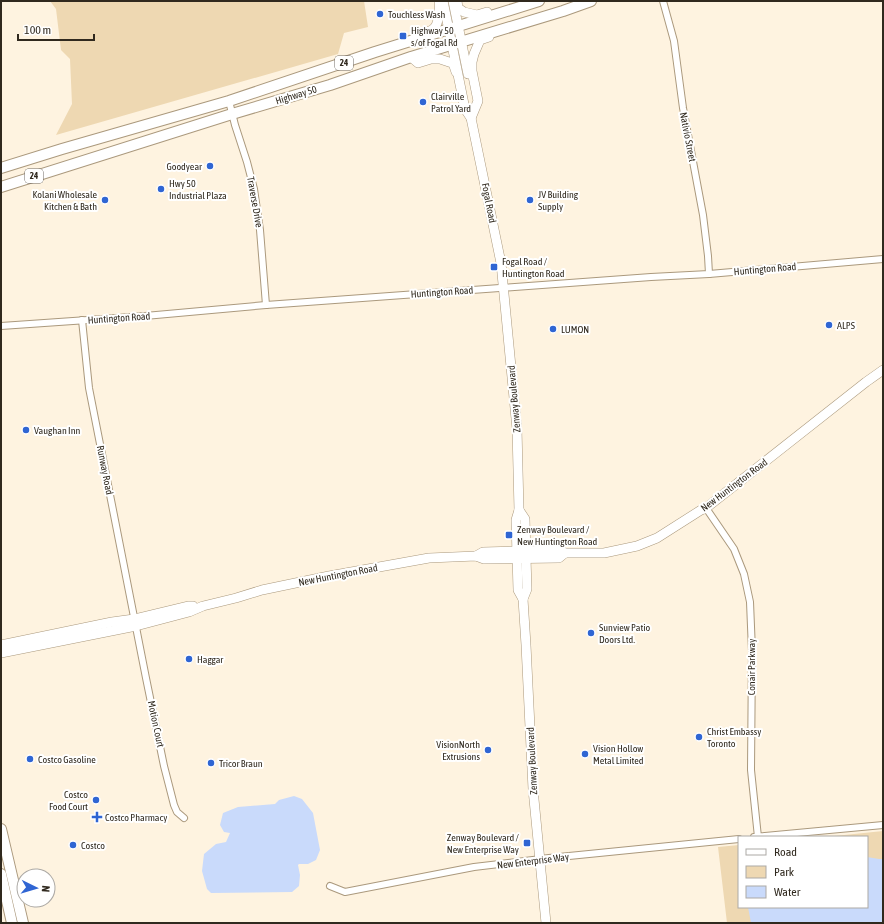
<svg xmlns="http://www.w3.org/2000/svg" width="884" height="924" font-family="'Asap Condensed',sans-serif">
<rect width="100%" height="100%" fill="#fef3e0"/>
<g fill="#eed8b2">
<polygon points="50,1 364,1 368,27 344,33 338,54 56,135 72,104 70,59 61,50 56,9"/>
<polygon points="883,831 883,923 727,923 718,847 739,845 739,907 867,907 867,837 825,837"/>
</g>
<g fill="#c9dafb">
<polygon points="294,796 302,799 313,813 320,850 316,860 308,864 299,864 298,865 300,875 299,886 292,892 211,893 207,889 202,871 204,854 216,844 226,842 230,833 224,832 220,825 223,813 238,807 275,804 279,800"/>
<polygon points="867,857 879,859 883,859 883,923 751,923 748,907 867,907"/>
</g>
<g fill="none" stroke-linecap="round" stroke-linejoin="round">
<defs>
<g id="street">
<polyline points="663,1 674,41 683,108 703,215 708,256 709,274"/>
<polyline points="229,101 235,125 247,162 254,189 260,230 266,305"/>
<polyline points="82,320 89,388 146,678 164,766 174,805 177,812 184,818"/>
<polyline points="1,326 145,316 266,305 651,277 709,274 883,259"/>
<polyline points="706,508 734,549 744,574 750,602 752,651 751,770 758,837"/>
<polyline points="754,837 883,825"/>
<polyline points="330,886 345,892 474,867 549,858 739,839"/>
</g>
<g id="secondary">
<polyline points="443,1 465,109 471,118 501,263 517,429 519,510 516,520 518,590 523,599 526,645 533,789 546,923"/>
<polyline points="453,1 468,74"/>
<polyline points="457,1 458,8 464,12 477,15 487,12"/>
<path d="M423,34c4,-2 9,-3 12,-7 4,-5 5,-20 4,-26"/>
<polyline points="411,57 418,63 431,59 440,59 452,63 454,66 456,72"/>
<polyline points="471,118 478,101 472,71 472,62 474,54 480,40 489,37"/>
<polyline points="519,510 525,519 526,558 527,589 523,599"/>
<polyline points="476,556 483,552 559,550 565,553 604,553 637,546 657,538 701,510 706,508 866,382 883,370"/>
<polyline points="1,645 112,622 134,619 188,606 193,606"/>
<polyline points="1,653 136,626 189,612 203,606 236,598 262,590 329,576 429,558 476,556 484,559 559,558 565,553"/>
</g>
<g id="primary">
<polyline points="1,168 62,149 229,101 375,52 539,1"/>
<polyline points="1,187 232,114 330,85 411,57 563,11 591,1"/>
<polyline points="1,829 23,923"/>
<polyline points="1,874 12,923"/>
</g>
</defs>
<use href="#street" stroke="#ab997d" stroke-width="8"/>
<use href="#secondary" stroke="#ab997d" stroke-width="10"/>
<use href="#primary" stroke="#ab997d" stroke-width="12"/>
<use href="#street" stroke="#fff" stroke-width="6"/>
<use href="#secondary" stroke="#fff" stroke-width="9"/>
<use href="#primary" stroke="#fff" stroke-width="10"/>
</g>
<g fill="#2f65d3" stroke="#fff" stroke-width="1.5">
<circle cx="380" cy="14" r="4"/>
<rect x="399" y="32" width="8" height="8" rx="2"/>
<circle cx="423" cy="102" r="4"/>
<circle cx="210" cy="166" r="4"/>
<circle cx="161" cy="189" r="4"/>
<circle cx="105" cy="200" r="4"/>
<circle cx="530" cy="200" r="4"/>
<rect x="490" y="263" width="8" height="8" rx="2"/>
<circle cx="829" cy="325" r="4"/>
<circle cx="553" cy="329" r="4"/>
<circle cx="26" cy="430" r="4"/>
<rect x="505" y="531" width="8" height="8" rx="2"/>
<circle cx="591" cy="633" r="4"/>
<circle cx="189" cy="659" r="4"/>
<circle cx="699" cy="737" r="4"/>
<circle cx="488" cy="750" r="4"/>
<circle cx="585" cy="754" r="4"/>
<circle cx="30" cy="759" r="4"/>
<circle cx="211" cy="763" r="4"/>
<circle cx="96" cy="800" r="4"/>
<path d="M95 811h4v4h4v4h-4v4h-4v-4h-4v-4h4z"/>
<rect x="523" y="839" width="8" height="8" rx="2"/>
<circle cx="73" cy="845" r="4"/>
</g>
<g text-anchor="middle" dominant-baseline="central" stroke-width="4" stroke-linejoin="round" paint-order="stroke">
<g fill="#fff" stroke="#6e6962" stroke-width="1">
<rect x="335" y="56" width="18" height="14" rx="3"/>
<rect x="25" y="169" width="18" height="14" rx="3"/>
</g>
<g font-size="9" font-weight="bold" fill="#30291e">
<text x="344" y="63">24</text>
<text x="34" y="176">24</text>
</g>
<g font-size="10" fill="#30291e" stroke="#fff" text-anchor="start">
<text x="388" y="14">Touchless Wash</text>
<text x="411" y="30">Highway 50<tspan x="411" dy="12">s/of Fogal Rd</tspan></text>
<text x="431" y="96">Clairville<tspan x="431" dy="12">Patrol Yard</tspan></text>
<text x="202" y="166" text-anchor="end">Goodyear</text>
<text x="169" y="183">Hwy 50<tspan x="169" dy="12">Industrial Plaza</tspan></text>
<text x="97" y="194" text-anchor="end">Kolani Wholesale<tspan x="97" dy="12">Kitchen &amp; Bath</tspan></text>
<text x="538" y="194">JV Building<tspan x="538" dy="12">Supply</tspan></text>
<text x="502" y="261">Fogal Road /<tspan x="502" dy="12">Huntington Road</tspan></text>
<text x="837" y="325">ALPS</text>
<text x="561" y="329">LUMON</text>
<text x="34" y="430">Vaughan Inn</text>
<text x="517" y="529">Zenway Boulevard /<tspan x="517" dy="12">New Huntington Road</tspan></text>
<text x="599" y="627">Sunview Patio<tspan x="599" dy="12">Doors Ltd.</tspan></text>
<text x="197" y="659">Haggar</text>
<text x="707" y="731">Christ Embassy<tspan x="707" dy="12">Toronto</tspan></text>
<text x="480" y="744" text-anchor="end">VisionNorth<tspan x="480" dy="12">Extrusions</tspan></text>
<text x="593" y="748">Vision Hollow<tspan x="593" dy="12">Metal Limited</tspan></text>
<text x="38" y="759">Costco Gasoline</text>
<text x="219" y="763">Tricor Braun</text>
<text x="88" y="794" text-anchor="end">Costco<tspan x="88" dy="12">Food Court</tspan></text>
<text x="105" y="817">Costco Pharmacy</text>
<text x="519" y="837" text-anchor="end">Zenway Boulevard /<tspan x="519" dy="12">New Enterprise Way</tspan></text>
<text x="81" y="845">Costco</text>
</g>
<g font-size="10" fill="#30291e" stroke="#fff">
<text transform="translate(296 95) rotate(-17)">Highway 50</text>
<text transform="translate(688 137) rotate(79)">Nativio Street</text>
<text transform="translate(255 202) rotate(80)">Traverse Drive</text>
<text transform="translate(489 203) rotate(79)">Fogal Road</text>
<text transform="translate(765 269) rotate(-5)">Huntington Road</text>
<text transform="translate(442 292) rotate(-4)">Huntington Road</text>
<text transform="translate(119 318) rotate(-4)">Huntington Road</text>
<text transform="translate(514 399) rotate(-95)">Zenway Boulevard</text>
<text transform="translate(105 470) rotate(79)">Runway Road</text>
<text transform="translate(734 485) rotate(-37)">New Huntington Road</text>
<text transform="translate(338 575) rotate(-11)">New Huntington Road</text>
<text transform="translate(751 667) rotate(-90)">Conair Parkway</text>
<text transform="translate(156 724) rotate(78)">Motion Court</text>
<text transform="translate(532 761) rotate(-93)">Zenway Boulevard</text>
<text transform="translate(533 861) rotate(-7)">New Enterprise Way</text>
</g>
</g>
<rect width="884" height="924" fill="none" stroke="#30291e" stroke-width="4"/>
<rect x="738" y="836" width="130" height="72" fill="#ffffff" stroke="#aca9a5"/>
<rect x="746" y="849" width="20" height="6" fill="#ffffff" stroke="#aca9a5"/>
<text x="774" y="856" font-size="12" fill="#30291e">Road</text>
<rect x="746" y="866" width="20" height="12" fill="#eed8b2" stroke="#aca9a5"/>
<text x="774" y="876" font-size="12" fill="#30291e">Park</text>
<rect x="746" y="886" width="20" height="12" fill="#c9dafb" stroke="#aca9a5"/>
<text x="774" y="896" font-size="12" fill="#30291e">Water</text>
<g transform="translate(36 888) rotate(95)"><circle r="19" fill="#ffffff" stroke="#aca9a5"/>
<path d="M0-3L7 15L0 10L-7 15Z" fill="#2f65d3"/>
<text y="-6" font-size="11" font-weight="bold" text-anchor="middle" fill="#30291e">N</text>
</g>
<path d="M18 34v6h76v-6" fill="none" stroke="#30291e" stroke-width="2"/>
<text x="24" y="34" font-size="12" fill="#30291e" stroke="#ffffff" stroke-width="3" paint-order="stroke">100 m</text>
</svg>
